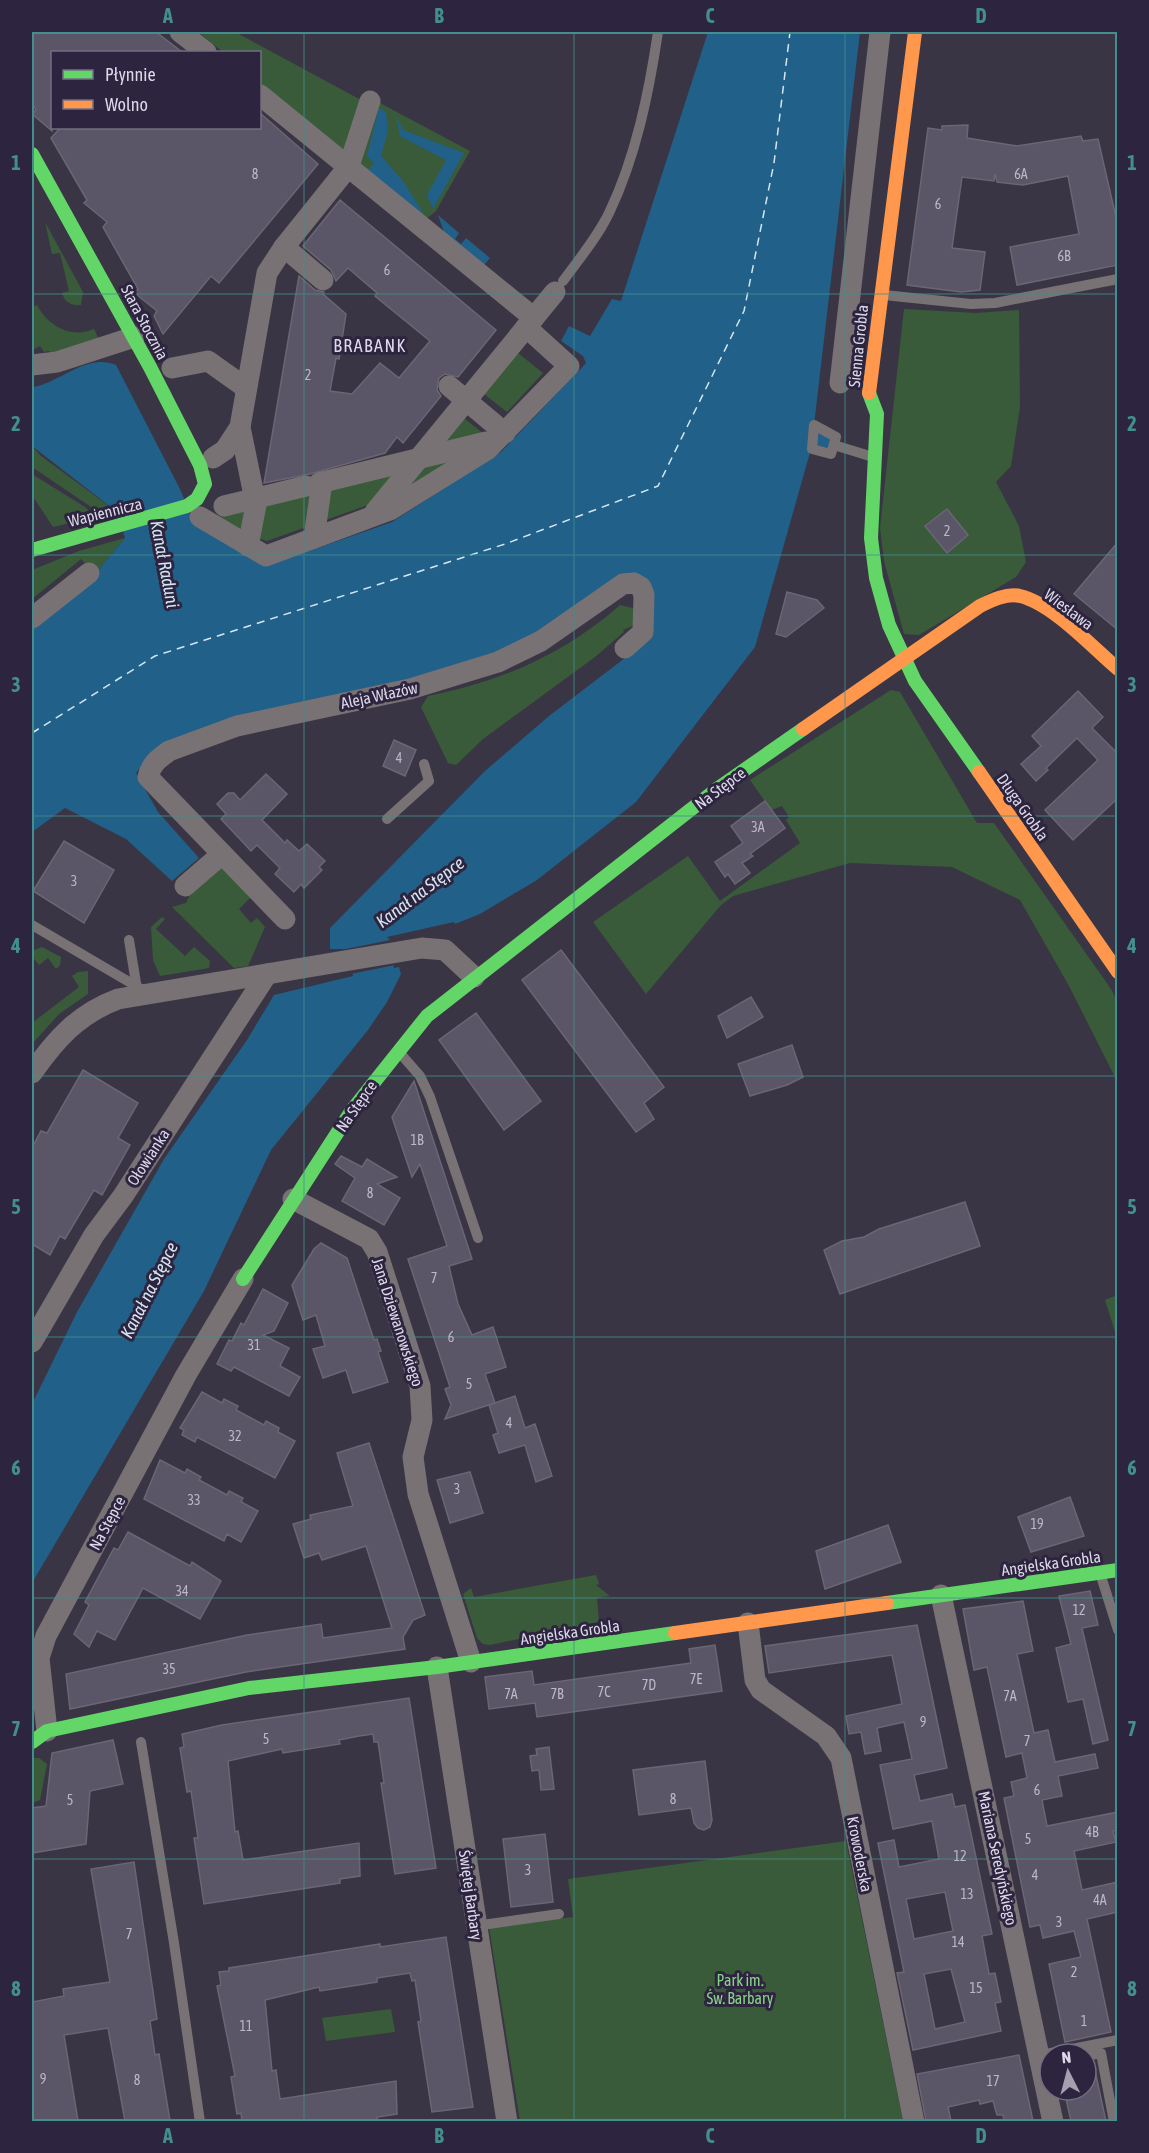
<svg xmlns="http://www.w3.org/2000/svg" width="1149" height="2153" font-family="'Asap Condensed',sans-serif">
<rect width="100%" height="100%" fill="#3a3544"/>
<g fill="#395b3a">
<polygon points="198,32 235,32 361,100 365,95 470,151 436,211 426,219 260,83 260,52 223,52"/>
<path d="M45,222l38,70 -2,13c-9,1 -17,-3 -19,-12l7,-2 -9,-38 -8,1z"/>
<path d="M37,305c11,21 34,34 57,24l6,13 -47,13 -4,-4 -5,1 -4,-6 -8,4v-43z"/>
<polygon points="904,309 976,313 1019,310 1020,407 1011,466 996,482 1019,526 1026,562 1016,577 919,635 904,634 884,561 880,528"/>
<polygon points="518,353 543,373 507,412 484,394"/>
<polygon points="464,418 485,435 441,446"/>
<polygon points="32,446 41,456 117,512 103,515 32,467"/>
<polygon points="460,455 402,492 425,463"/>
<polygon points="395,472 368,505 320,522 326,490"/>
<polygon points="32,474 85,507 95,517 53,527 32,495"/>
<polygon points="315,492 309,526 267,541 257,538 263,506"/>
<polygon points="249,509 245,536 214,518"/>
<polygon points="125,538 95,574 81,559 32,599 32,570 79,551"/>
<path d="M620,605l17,4v15l-14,6 1,2 -29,25 -112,82 -27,26 -8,-2 -27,-56 7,-11c72,-14 137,-42 192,-91z"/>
<polygon points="891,690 900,692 977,823 994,823 1111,989 1117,1001 1117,1081 1069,986 1020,900 952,867 850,863 733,896 721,905 646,994 593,922 688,856 720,901 800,843 786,820 789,817 782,806 771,810 750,780"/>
<polygon points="220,863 253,895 239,909 251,923 257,918 265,927 248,966 234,968 172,907 186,903 191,892"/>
<polygon points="162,917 165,919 156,929 185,956 194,947 210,961 209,968 160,976 153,960 151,927"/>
<polygon points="42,947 61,957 60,965 56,969 48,958 39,965 32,956 32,951"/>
<polygon points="88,971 88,994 59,1014 32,1044 32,1023 79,987 72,976 78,972"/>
<polygon points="1117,1295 1118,1295 1117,1338 1105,1300"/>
<polygon points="596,1575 599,1584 596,1585 610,1596 597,1598 599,1622 490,1645 483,1644 477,1638 463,1594 471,1588 474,1597"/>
<polygon points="32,1758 39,1758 47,1764 40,1800 32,1803"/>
<polygon points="846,1841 903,2121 520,2121 489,1927 573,1917 568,1879"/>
<polygon points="391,2009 395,2032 326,2041 322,2018"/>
</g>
<g fill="#216088">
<path d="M708,32h152l-46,393 22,12 -5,17 -20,-5 -56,198 -119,155 -99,78 -57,34 -25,10 -1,-2 -67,15 3,3 4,28 5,-1 2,7 -14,28 -19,28 -97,120 -67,141 -172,292v-179l45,-92 87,-153 83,-119 27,-45 79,-19 -7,-27h-16v-21l155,-157 64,-55 89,-68 5,-69 -147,79 -348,101 -12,14 22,39 41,46 -27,23 -46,-42 -61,-31 -33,24v-207l63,-51 30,-36 -8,-26 -85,-66v-59c25,-2 54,-35 84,-22l64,124 14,33 75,43 123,-43 109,-70 85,-89 -3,-7 -22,-15 8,-15 21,10 22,-37 9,2z"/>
<polygon points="379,108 386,112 388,130 381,156 403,181 425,216 368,170 374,163 367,156"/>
<polygon points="396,116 403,130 464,153 433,209 427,195 446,160 400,136"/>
<polygon points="438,215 459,233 455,239 461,244 466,238 490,258 484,265 444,232"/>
</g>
<polygon fill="#3a3544" points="390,940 395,965 351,974 346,949"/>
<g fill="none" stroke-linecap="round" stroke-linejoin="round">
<polyline stroke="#d5e6f2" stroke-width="1.5" stroke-dasharray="8 6" stroke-linecap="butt" points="32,733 155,656 505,544 658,486 744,311 774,163 790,32"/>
</g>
<g fill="#5a5567" stroke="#6a6673" stroke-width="1.5" fill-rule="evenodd">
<polygon points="32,32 156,32 182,52 52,52 52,131 32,114 36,110 32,103"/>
<polygon points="260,113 318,164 219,283 211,276 163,334 154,316 157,311 135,293 138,289 103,227 107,222 84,203 87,200 51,138 60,128 260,128"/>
<polygon points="968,125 967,138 1017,146 1081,136 1083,141 1098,139 1118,226 1118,265 1017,285 1010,247 1079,234 1068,176 1023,185 997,182 995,174 994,181 962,177 952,248 985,252 980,290 961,292 907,285 928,128 942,130 942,126"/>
<polygon points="340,200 496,330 458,377 445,374 439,378 437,390 441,396 403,443 397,437 385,453 310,474 264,483 299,276 315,290 324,292 323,294 346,314 339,359 336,358 330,391 352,394 380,363 399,378 430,341 375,296 377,293 348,268 336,281 331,270 303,246"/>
<polygon points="947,509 968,535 947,553 925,526"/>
<polygon points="1118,542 1118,630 1074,594"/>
<polygon points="787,592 817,600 824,608 786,637 776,634"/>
<polygon points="1078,691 1103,717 1092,728 1118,754 1118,798 1073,840 1045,810 1098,760 1077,738 1046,768 1048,770 1036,781 1021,764 1041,746 1032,736"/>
<polygon points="394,740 416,750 405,776 383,766"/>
<polygon points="266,774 287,794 262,820 285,843 287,840 299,851 307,844 325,861 319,867 322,870 304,888 301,884 294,892 275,874 280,868 257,845 251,851 221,819 226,814 217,804 228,793 234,793 240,800"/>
<polygon points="765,801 785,828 750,854 753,856 742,863 750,873 735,884 728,874 725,877 715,862 743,843 731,826"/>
<polygon points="64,841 114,870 84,923 33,891"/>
<polygon points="561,950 664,1087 644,1103 654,1119 636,1132 522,980"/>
<polygon points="751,997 763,1017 727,1038 718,1016"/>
<polygon points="476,1013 541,1101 504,1130 439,1040"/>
<polygon points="792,1045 803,1077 787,1085 750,1096 738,1064"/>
<polygon points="83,1070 138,1103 118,1138 130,1145 102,1195 94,1190 65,1239 60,1236 50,1255 32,1244 32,1148 41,1131 47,1133"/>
<polygon points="414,1081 472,1259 449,1266 458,1304 472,1335 493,1327 506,1367 485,1374 495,1403 445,1419 451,1405 445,1389 450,1387 408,1259 447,1246 420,1164 412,1177 392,1117"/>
<polygon points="341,1156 362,1167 367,1159 397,1177 377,1184 400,1198 384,1225 342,1201 355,1178 335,1164"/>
<polygon points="965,1202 980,1246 840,1294 824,1250 842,1241 864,1237 879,1229"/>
<polygon points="321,1243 347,1258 374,1340 377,1339 381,1351 378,1352 388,1382 353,1393 346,1370 323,1378 313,1349 325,1346 316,1315 303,1320 292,1285 314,1249"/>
<polygon points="263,1289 288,1303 274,1331 263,1335 289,1348 280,1366 300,1377 289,1396 234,1367 231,1371 217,1364 229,1340 232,1341 241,1323 244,1325"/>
<polygon points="202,1392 222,1403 224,1399 238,1406 236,1410 264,1425 266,1421 279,1428 278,1432 295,1441 275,1478 197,1437 195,1442 182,1435 184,1430 180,1428"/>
<polygon points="515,1396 525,1428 535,1424 552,1476 536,1482 525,1445 499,1453 493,1435 498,1433 489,1405"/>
<polygon points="369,1443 425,1615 413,1620 403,1637 405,1649 246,1672 70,1709 66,1674 247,1635 321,1624 323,1638 392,1628 366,1546 322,1560 319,1553 304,1558 293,1524 311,1519 310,1515 353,1506 337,1453"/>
<polygon points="160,1460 185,1473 187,1469 201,1477 199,1480 227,1495 229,1491 243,1498 241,1502 258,1511 241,1542 227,1534 224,1541 144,1499"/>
<polygon points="470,1472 483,1513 450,1523 437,1480"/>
<polygon points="1070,1497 1084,1536 1031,1552 1018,1517"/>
<polygon points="888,1525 901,1562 825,1589 816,1551"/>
<polygon points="128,1532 190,1566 192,1562 221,1581 200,1619 143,1588 115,1640 97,1631 89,1647 74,1634 89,1605 85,1602 114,1548 118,1550"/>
<polygon points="1090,1591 1098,1625 1082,1628 1108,1740 1093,1744 1083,1699 1068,1702 1056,1648 1071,1644 1059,1596"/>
<polygon points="1023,1601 1033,1651 1017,1654 1034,1733 1048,1730 1055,1762 1095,1754 1098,1768 1058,1776 1062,1796 1042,1800 1047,1826 1118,1812 1118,1830 1113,1831 1116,1842 1074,1851 1082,1890 1118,1882 1118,1912 1087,1919 1111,2032 1065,2042 1049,1964 1081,1957 1074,1931 1043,1938 1040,1925 1030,1927 1004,1798 1014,1796 1011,1782 1027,1778 1022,1753 1006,1757 987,1667 974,1670 963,1609"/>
<path d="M917,1625l30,143 -33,7 6,26 32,-7 3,13 10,-2 27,129 -10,2 7,38 6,-1 6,29 -6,1 6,28 -88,19 -16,-77 7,-1 -26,-129 16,-3 5,27 40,-8 -7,-38 -39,8 -13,-64 32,-6 -8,-37 -27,6 4,23 -16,3 -4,-22 -12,2 -3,-18 56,-12 -10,-49 -123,18 -4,-27zM945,1892l8,39 -39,8 -8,-40zM951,1969l14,53 -30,7 -11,-55z"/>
<polygon points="715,1645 722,1691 537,1717 535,1703 489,1709 485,1677 532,1671 534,1685 691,1663 689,1649"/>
<polygon points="409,1698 436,1868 395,1874 381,1783 384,1783 378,1742 374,1742 373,1734 359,1736 339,1740 340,1744 283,1753 282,1749 228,1761 235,1832 238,1831 243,1860 359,1843 360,1876 340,1879 340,1883 204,1904 194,1838 198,1838 191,1791 187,1792 180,1748 184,1747 182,1734 222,1725"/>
<polygon points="113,1740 123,1784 90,1791 86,1844 32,1853 32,1808 46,1806 52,1753"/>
<polygon points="549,1747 554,1789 541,1790 539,1770 532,1771 530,1756 537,1755 536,1749"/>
<polygon points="705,1761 712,1820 710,1827 704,1830 698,1828 694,1823 691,1808 639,1815 633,1770"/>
<polygon points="545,1834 553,1902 511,1907 503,1839"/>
<polygon points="134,1862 155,2005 157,2019 150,2021 155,2055 159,2054 170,2121 125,2121 108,2028 64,2035 78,2121 32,2121 32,2002 64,1996 63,1989 110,1982 91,1869"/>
<polygon points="446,1937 473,2107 432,2112 418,2022 421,2021 415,1980 412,1981 410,1973 377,1978 377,1982 320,1991 319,1987 265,2000 272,2071 276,2070 280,2099 396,2081 397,2114 377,2117 378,2121 242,2121 241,2113 237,2114 231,2077 235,2076 217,1986 221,1985 219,1972 229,1971 229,1968 361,1947 380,1944 380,1947"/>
<polygon points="1019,2055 1033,2121 1004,2121 1003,2115 997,2115 993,2101 980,2104 979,2100 948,2107 951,2121 926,2121 917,2074"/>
<polygon points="1093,2062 1106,2121 1071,2121 1064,2090 1086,2090 1086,2063"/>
</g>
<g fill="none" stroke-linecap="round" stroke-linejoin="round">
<g stroke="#787274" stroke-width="10">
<path d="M563,281c16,-22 34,-43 46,-68 27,-56 40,-121 49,-181"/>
<polyline points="884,295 971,304 995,303 1118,279"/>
<polygon points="814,425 836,437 831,454 812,449"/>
<polyline points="834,445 873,457"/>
<polyline points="387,819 429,781 424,764"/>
<polyline points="32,925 148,993"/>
<polyline points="129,940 136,983"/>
<polyline points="399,1052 420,1076 430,1097 478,1238"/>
<polyline points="1100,1573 1118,1630"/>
<polyline points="141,1742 174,1943 200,2122"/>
<polyline points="475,1926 559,1914"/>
<polyline points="1041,2055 1118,2040"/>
<polyline points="1086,2056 1101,2053 1114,2122"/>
</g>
<g stroke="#787274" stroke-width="21">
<polyline points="180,32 206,52"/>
<polyline points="260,95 534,318"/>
<polyline points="284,247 323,280"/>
<polyline points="32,365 57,362 134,337"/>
<polyline points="172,368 208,361 246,388"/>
<polyline points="840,383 880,32"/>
<polyline points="449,386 505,433"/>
<polyline points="240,427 256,505 248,546"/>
<polyline points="213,458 225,450 240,427 267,273 284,247 349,166 370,101"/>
<polyline points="319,483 486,442"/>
<polyline points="224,506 306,486"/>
<polyline points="375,512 555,292"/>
<polyline points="200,517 266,556 390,510 488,449 569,366 526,327"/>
<polyline points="314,538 322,482"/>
<polyline points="32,618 89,573"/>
<polyline points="185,886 222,854"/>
<path d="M285,919l-137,-142c3,-13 10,-18 21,-26l68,-25 173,-37 88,-27 43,-21 82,-57 11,-1 7,4 3,8 -1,37 -18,16"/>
<path d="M32,1073c24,-34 46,-59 86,-74l304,-51 23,2 29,27"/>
<polyline points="293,1199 369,1239 377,1252 420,1386 422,1420 413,1457 418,1494 471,1662"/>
<polyline points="32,1342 94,1235 123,1196 267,974"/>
<polyline points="941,1595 1053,2122"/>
<polyline points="748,1623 755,1680 761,1690 826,1736 841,1758 914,2122"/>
<polyline points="437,1667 507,2122"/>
<polyline points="47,1731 39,1658 46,1636 186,1375 243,1279"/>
</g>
<g stroke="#63d668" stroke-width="14">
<polyline points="32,154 150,367 200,465 205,484 197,499 187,506 32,550"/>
<polyline points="869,393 877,414 871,538 876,578 889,625 915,681 979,772"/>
<polyline points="243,1279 352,1110 427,1016 717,789 803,729"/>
<polyline points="887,1603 1118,1570"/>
<polyline points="32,1742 47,1731 249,1688 437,1667 675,1633"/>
</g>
<g stroke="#ff974d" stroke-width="14">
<polyline points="869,393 915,32"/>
<path d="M803,729l177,-123c12,-6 27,-13 40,-10 33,8 72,51 98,73"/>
<polyline points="979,772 1118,972"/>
<polyline points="675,1633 887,1603"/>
</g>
</g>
<path fill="none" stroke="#428f8d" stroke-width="1.5" stroke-opacity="0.55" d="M304,32v2090M574,32v2090M845,32v2090M32,294h1086M32,555h1086M32,816h1086M32,1076h1086M32,1337h1086M32,1598h1086M32,1859h1086"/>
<g text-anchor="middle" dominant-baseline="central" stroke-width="6" stroke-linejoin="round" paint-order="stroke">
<g font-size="14" fill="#bcb8c8">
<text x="255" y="174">8</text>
<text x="1021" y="174">6A</text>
<text x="938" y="204">6</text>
<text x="1064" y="256">6B</text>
<text x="387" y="270">6</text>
<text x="308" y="375">2</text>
<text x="947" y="531">2</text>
<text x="399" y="758">4</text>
<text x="758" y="827">3A</text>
<text x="74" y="881">3</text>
<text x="417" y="1140">1B</text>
<text x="370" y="1193">8</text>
<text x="434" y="1278">7</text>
<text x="451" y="1337">6</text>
<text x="254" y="1345">31</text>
<text x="469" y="1384">5</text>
<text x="509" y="1423">4</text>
<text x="235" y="1436">32</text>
<text x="457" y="1489">3</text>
<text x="194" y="1500">33</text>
<text x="1037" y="1524">19</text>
<text x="182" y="1591">34</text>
<text x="1079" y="1610">12</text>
<text x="169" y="1669">35</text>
<text x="696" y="1679">7E</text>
<text x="649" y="1685">7D</text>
<text x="604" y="1692">7C</text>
<text x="511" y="1694">7A</text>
<text x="557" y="1694">7B</text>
<text x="1010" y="1696">7A</text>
<text x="923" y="1722">9</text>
<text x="266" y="1739">5</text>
<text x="1027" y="1741">7</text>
<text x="1037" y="1790">6</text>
<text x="673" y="1799">8</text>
<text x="70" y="1800">5</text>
<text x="1092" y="1832">4B</text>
<text x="1028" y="1839">5</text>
<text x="960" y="1856">12</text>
<text x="528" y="1870">3</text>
<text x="1035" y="1875">4</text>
<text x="967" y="1894">13</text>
<text x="1100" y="1900">4A</text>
<text x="1059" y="1922">3</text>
<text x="129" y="1934">7</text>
<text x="958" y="1942">14</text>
<text x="1074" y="1972">2</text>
<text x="976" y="1988">15</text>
<text x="1084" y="2021">1</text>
<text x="246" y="2026">11</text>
<text x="43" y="2079">9</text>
<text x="137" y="2080">8</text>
<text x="993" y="2081">17</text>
</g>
<g font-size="16" fill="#ddd9e9" stroke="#2d253f">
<text transform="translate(145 322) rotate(62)">Stara Stocznia</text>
<text transform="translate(858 346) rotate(-84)">Sienna Grobla</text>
<text transform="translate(105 512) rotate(-14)">Wapiennicza</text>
<text transform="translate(1069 609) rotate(37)">Wiesława</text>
<text transform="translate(379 695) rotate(-12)">Aleja Włazów</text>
<text transform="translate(720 788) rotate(-37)">Na Stępce</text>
<text transform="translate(1023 807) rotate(55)">Długa Grobla</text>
<text transform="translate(356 1106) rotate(-55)">Na Stępce</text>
<text transform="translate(148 1157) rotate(-57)">Ołowianka</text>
<text transform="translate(398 1322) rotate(72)">Jana Dziewanowskiego</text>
<text transform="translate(107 1523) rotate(-62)">Na Stępce</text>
<text transform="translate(1051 1563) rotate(-8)">Angielska Grobla</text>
<text transform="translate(570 1632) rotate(-8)">Angielska Grobla</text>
<text transform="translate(860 1854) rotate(79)">Krowoderska</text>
<text transform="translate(998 1858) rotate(78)">Mariana Seredyńskiego</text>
<text transform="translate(471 1895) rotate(82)">Świętej Barbary</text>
</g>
<g font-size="16" fill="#89d389" stroke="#2d253f">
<text x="740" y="1980">Park im.<tspan x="740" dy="18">Św. Barbary</tspan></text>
</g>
<g font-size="18" letter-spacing="1.5" fill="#ddd9e9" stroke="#2d253f">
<text x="370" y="345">BRABANK</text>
</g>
<g font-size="18" font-style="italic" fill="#d5e6f2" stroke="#2d253f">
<text transform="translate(165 564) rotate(79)">Kanał Raduni</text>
<text transform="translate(420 892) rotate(-37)">Kanał na Stępce</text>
<text transform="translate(149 1290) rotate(-63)">Kanał na Stępce</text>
</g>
</g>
<rect width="1149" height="2153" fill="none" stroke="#2d253f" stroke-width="66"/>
<rect x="51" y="51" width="210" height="78" fill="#2d253f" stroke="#736d83" stroke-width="1.5"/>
<rect x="63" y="70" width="30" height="9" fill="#63d668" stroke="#736d83" stroke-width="1.5"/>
<text x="105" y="81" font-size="18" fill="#ddd9e9">Płynnie</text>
<rect x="63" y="100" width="30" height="9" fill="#ff974d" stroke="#736d83" stroke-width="1.5"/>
<text x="105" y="111" font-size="18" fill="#ddd9e9">Wolno</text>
<g transform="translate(1068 2072) rotate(354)"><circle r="28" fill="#2d253f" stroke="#736d83" stroke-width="1.5"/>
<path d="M0-4.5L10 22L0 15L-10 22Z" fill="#a4a0af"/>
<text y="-9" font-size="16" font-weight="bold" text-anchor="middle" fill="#ddd9e9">N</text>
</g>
<rect x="33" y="33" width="1083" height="2087" fill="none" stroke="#428f8d" stroke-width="2"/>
<g font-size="20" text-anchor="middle" font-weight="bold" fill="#428f8d">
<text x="168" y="23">A</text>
<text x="439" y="23">B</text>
<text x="710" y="23">C</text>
<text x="981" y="23">D</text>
<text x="16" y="170">1</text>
<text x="1132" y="170">1</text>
<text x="16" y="431">2</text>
<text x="1132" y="431">2</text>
<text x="16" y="692">3</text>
<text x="1132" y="692">3</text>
<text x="16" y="953">4</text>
<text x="1132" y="953">4</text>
<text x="16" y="1214">5</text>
<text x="1132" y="1214">5</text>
<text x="16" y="1475">6</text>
<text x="1132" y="1475">6</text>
<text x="16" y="1736">7</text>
<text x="1132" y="1736">7</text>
<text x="16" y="1996">8</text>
<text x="1132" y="1996">8</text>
<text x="168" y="2143">A</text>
<text x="439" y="2143">B</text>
<text x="710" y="2143">C</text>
<text x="981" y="2143">D</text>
</g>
</svg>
